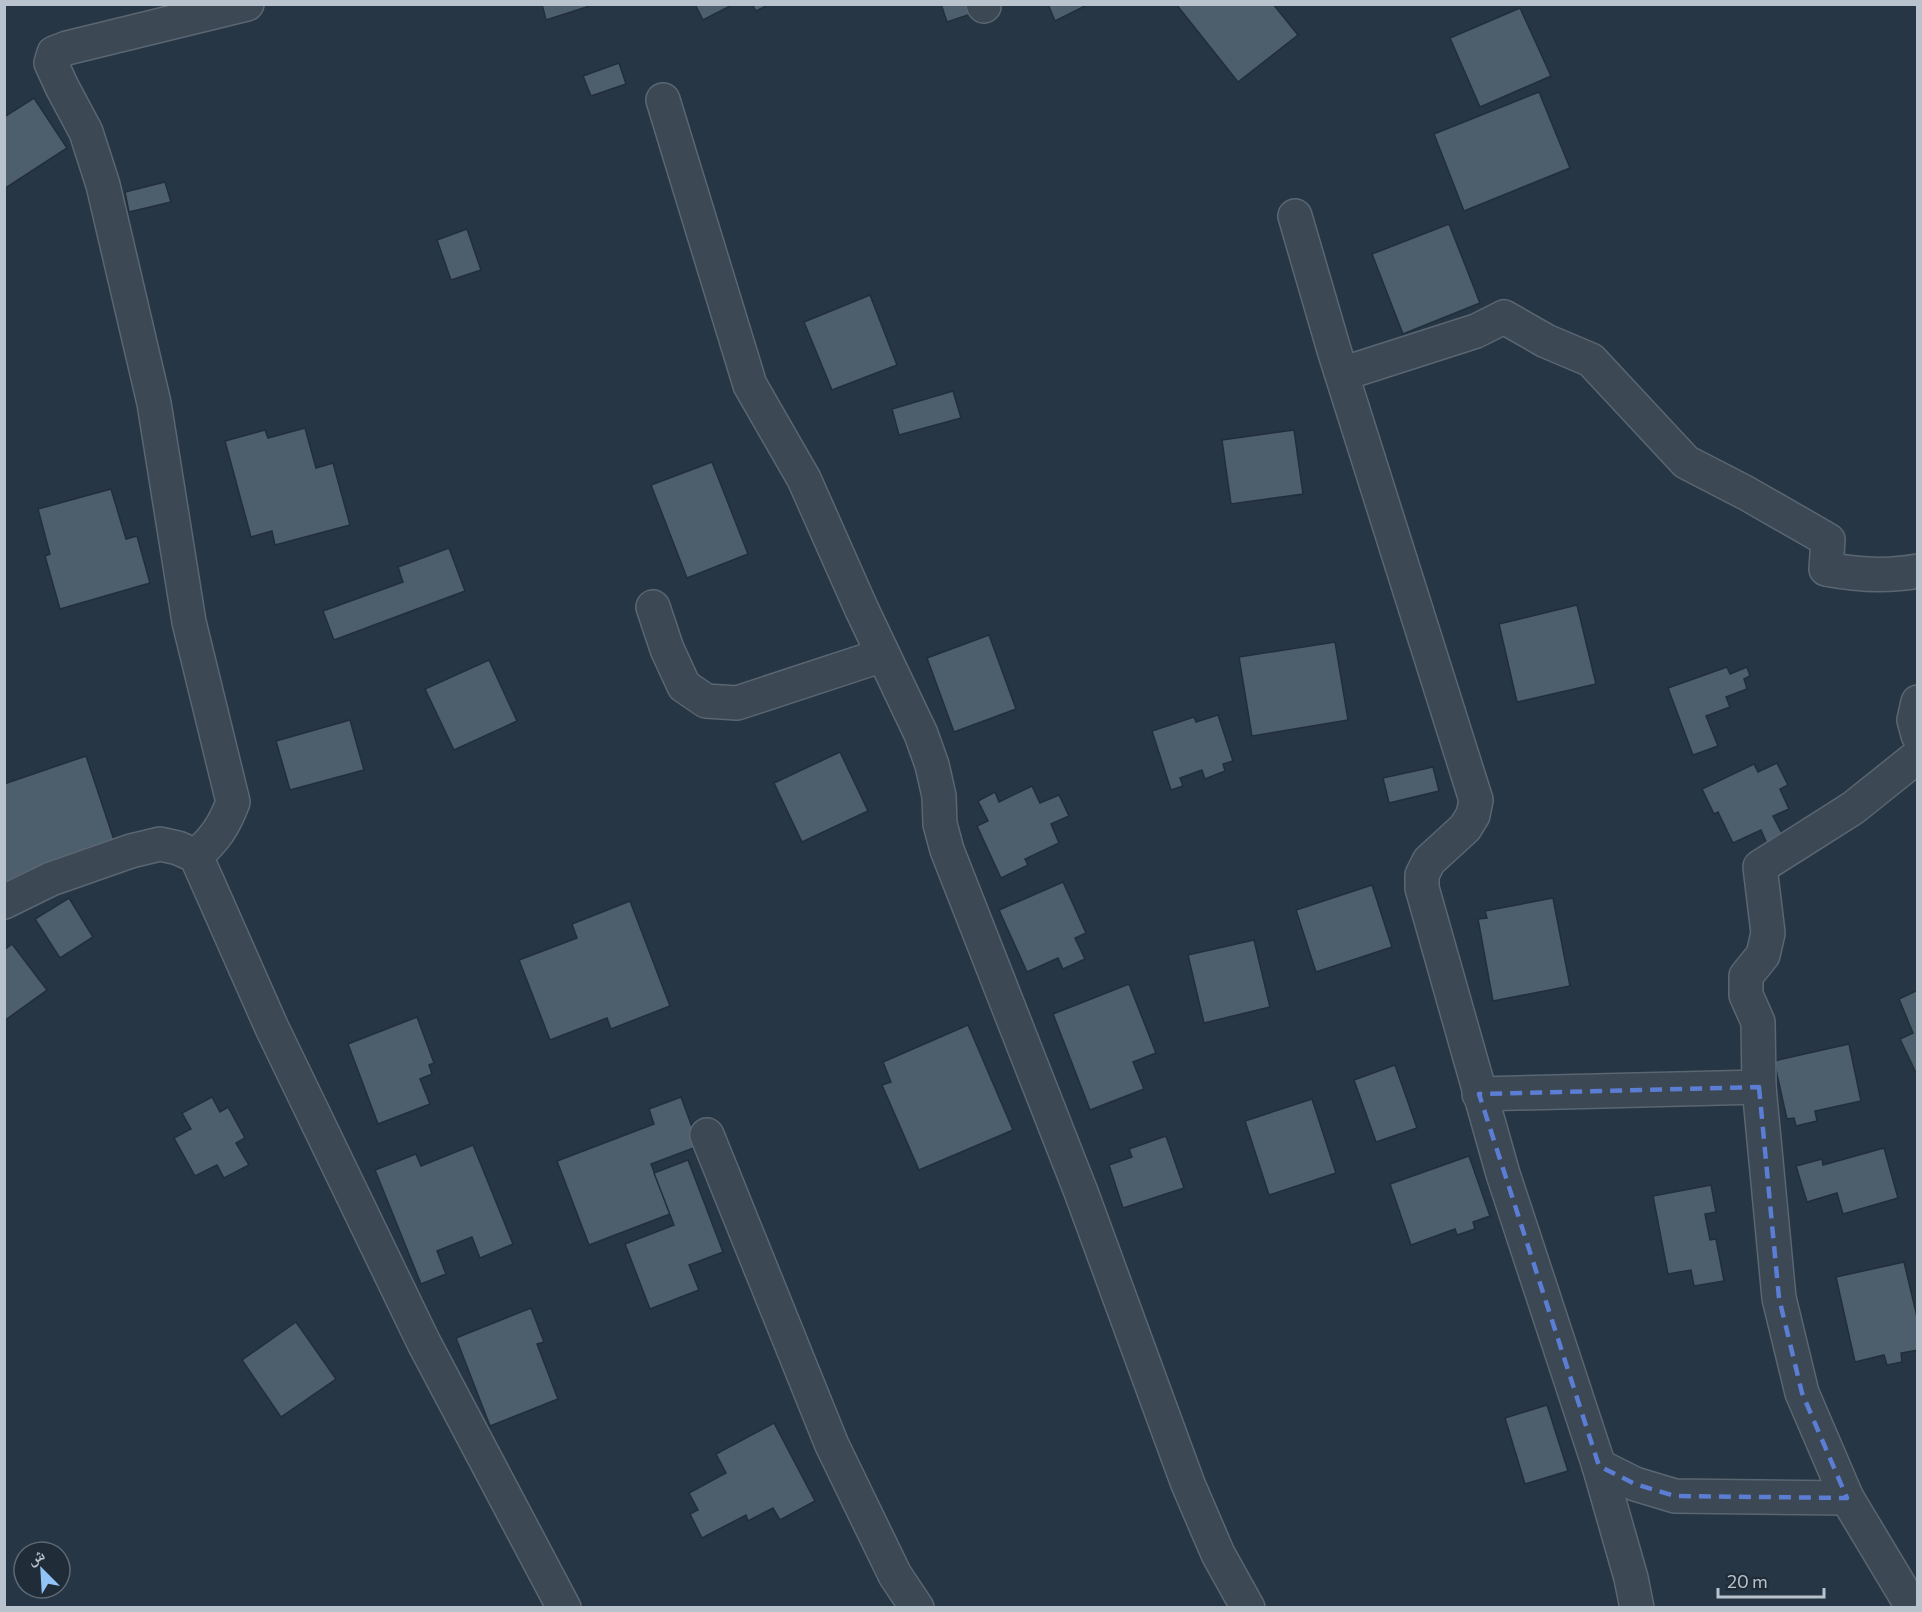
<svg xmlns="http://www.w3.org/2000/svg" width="1922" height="1612" font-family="Commissioner,'Noto Naskh Arabic',sans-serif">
<rect width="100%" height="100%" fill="#273644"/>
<g fill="#4d5e6c" stroke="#222f3b" stroke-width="1.5">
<polygon points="542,4 596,4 546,20"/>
<polygon points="695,4 734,4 703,20"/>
<polygon points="752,4 770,4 756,11"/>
<polygon points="941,4 975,4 977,12 947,22"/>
<polygon points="1048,4 1089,4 1055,21"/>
<polygon points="1176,4 1273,4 1298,35 1238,82"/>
<polygon points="1520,8 1551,76 1480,107 1450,38"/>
<polygon points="619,63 626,84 591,96 583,76"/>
<polygon points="1539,92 1570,168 1464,211 1434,134"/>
<polygon points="34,98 67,148 4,189 4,117"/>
<polygon points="165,182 171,202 129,212 125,192"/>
<polygon points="1449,224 1480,303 1403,334 1372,254"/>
<polygon points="467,229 481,270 451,280 437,240"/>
<polygon points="870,295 897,365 832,390 804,322"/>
<polygon points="953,391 961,418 899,435 892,409"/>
<polygon points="305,428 316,468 333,463 350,525 275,545 272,531 251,537 225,441 265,430 268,438"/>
<polygon points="1294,430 1303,494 1231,504 1222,440"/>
<polygon points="712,462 748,554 687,578 651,485"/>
<polygon points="111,489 126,539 137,536 150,583 60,609 45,556 50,554 38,509"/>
<polygon points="449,548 465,591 334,640 323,611 403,582 398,567"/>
<polygon points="1577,605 1596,684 1517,702 1499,624"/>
<polygon points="989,635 1016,709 954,732 927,658"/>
<polygon points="1335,642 1348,720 1252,736 1239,657"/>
<polygon points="489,660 517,721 454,750 425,689"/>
<polygon points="1727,667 1730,674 1747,667 1750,676 1744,679 1747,689 1726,697 1730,707 1706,716 1718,746 1693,755 1668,688"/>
<polygon points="1218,715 1233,761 1223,764 1225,771 1205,779 1202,770 1180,778 1183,786 1171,790 1152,731 1194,717 1196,722"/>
<polygon points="350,720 364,770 290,790 276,741"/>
<polygon points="840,752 868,811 802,842 774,783"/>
<polygon points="86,756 120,858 4,897 4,784"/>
<polygon points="1777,763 1788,785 1780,789 1789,809 1773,816 1787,843 1770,851 1761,830 1733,843 1718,812 1714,814 1702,789 1754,764 1758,772"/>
<polygon points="1433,767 1439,791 1389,803 1383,778"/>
<polygon points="1032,786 1040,803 1059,795 1069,816 1051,824 1059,843 1025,859 1028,865 1001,878 977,826 988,821 978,801 995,792 999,802"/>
<polygon points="1063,882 1086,933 1075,938 1085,959 1063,969 1058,958 1027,972 999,910"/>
<polygon points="1372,885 1392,947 1316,972 1296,910"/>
<polygon points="69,898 93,937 60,958 35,919"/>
<polygon points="1553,898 1570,986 1493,1001 1478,919 1487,918 1485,911"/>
<polygon points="630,901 670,1006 611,1029 607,1018 550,1040 519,960 577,938 572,924"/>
<polygon points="1254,940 1270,1007 1204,1023 1188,955"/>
<polygon points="12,944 47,990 4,1021 4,950"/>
<polygon points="1129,984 1156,1053 1133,1062 1144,1089 1090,1110 1053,1014"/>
<polygon points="1918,990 1918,1077 1900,1039 1913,1033 1899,999"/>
<polygon points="417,1017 434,1063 429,1065 432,1074 420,1079 430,1104 378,1124 348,1044"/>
<polygon points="968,1025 1013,1130 919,1170 882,1085 891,1082 883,1062"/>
<polygon points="1849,1044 1861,1101 1815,1111 1817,1121 1796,1126 1794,1118 1787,1119 1774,1061"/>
<polygon points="1395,1065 1417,1128 1376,1142 1354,1080"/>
<polygon points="212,1097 220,1112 228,1107 245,1138 236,1143 249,1165 224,1178 217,1165 195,1176 174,1138 191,1129 182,1113"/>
<polygon points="681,1097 699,1146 651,1164 670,1214 589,1245 557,1161 654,1124 649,1109"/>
<polygon points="1312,1099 1336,1173 1269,1195 1245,1121"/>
<polygon points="1166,1136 1184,1188 1123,1208 1109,1165 1132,1157 1129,1149"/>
<polygon points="473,1145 513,1244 480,1258 472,1237 437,1251 446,1274 421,1284 375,1170 416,1154 421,1166"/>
<polygon points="1884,1148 1898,1198 1843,1214 1837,1193 1807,1202 1796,1166 1822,1159 1823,1165"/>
<polygon points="1469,1156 1490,1216 1473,1222 1475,1229 1457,1235 1455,1229 1411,1245 1390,1184"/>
<polygon points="688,1160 723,1252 689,1265 699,1290 650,1309 625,1244 674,1225 654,1173"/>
<polygon points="1711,1185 1716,1212 1705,1214 1710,1240 1716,1239 1724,1281 1694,1286 1691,1270 1668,1274 1653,1196"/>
<polygon points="1904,1262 1918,1321 1918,1350 1901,1353 1902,1362 1887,1365 1884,1355 1855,1362 1836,1277"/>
<polygon points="531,1308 544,1342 537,1344 558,1399 490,1426 456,1338"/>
<polygon points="296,1322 336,1379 281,1417 242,1360"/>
<polygon points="1547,1405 1568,1471 1525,1484 1505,1418"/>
<polygon points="774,1423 815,1501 780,1520 773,1508 748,1521 746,1515 702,1538 690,1514 698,1510 689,1493 726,1473 716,1454"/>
</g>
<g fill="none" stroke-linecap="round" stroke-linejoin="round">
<defs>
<g id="minor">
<polyline points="983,4 984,6"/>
<polyline points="663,100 750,385 804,479 862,610 921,734 932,765 939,796 940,824 947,850 1081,1192 1188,1484 1218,1554 1248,1608"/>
<polyline points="1295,216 1334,350 1476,800 1473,815 1465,828 1429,861 1422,875 1422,888 1503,1174 1599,1466 1631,1578 1637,1608"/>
<path d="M1342,374l134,-43 28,-14 42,24 45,19 95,102 60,31 82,47 -2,29c31,6 60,8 92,2"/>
<polyline points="653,607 667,649 684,686 706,701 737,703 883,655"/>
<polyline points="1918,702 1914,720 1918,735"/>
<path d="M196,856c19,-17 28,-30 37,-54l-44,-180 -35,-219 -51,-218 -17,-53 -24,-45 -11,-24 3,-10 13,-5 180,-44"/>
<polyline points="4,902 51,879 131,851 160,844 178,848 196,856 272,1028 424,1343 564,1608"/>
<polyline points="1479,1094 1759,1087"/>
<polyline points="707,1135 832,1445 895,1575 917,1608"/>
<polyline points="1599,1466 1635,1484 1675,1496 1847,1498"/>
<polyline points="1913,1608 1847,1498 1802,1393 1779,1298 1759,1087 1758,1022 1746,995 1746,976 1763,955 1768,933 1760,867 1853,808 1918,756"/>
</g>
</defs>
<use href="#minor" stroke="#5a6671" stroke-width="36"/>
<use href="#minor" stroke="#3c4853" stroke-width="33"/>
</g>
<path fill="none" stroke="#5b7dd4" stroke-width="4.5" stroke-dasharray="12 8" stroke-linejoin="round" d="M1759,1087l20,211 23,95 45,105 -172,-2 -40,-12 -36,-18 -120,-372z"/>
<rect width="1922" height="1612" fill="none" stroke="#b9c3cd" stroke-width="12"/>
<g transform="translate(42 1570) rotate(336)"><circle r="28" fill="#202d39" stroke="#5d6974" stroke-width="1.5"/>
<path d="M0-4.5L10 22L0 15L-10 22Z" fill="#93c4f8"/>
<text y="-9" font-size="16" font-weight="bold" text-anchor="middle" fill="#b9c3cd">ش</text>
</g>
<path d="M1718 1588v9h106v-9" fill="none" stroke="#b9c3cd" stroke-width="3"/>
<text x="1727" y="1588" font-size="18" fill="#b9c3cd" stroke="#202d39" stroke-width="4.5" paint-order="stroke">20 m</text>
</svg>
